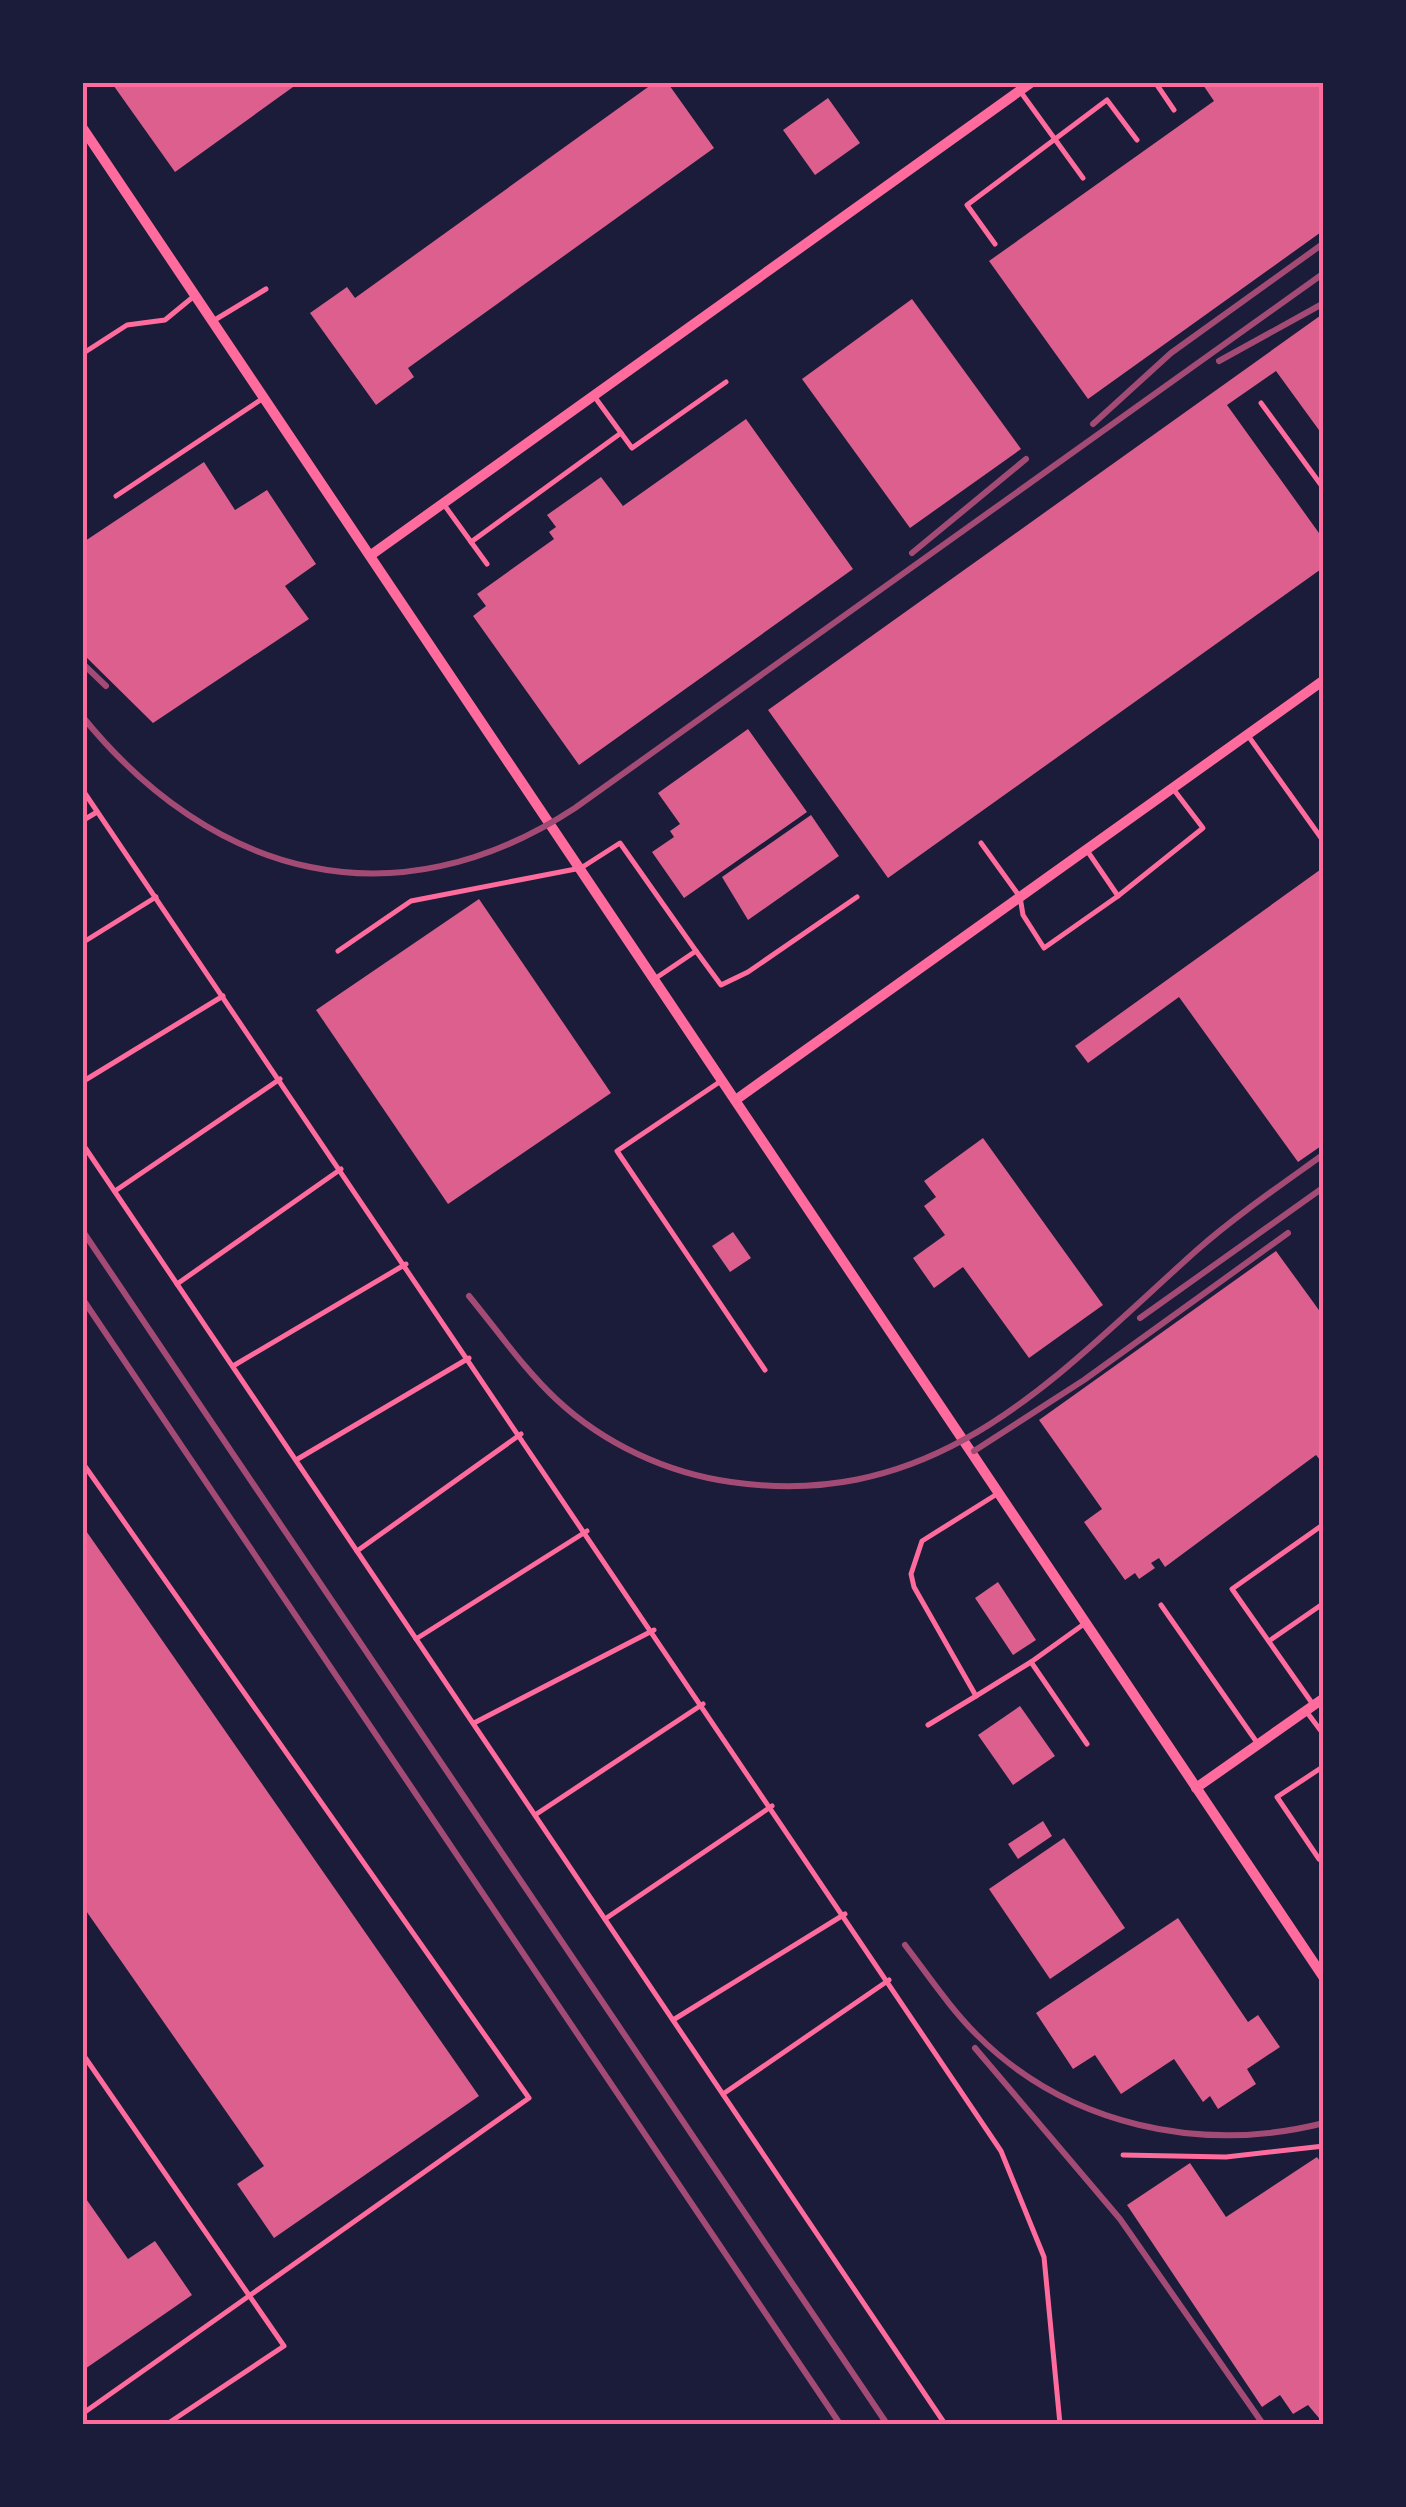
<svg xmlns="http://www.w3.org/2000/svg" width="1406" height="2507" font-family="'Sofia Sans Condensed',sans-serif">
<rect width="100%" height="100%" fill="#1b1b3a"/>
<g fill="#dd5f8e">
<polygon points="111,82 300,82 175,172"/>
<polygon points="655,82 667,82 714,148 408,368 414,377 376,405 310,313 347,287 355,298"/>
<polygon points="1201,82 1324,82 1324,230 1088,399 989,261 1214,101"/>
<polygon points="828,98 860,143 815,175 783,130"/>
<polygon points="912,299 1021,449 910,528 802,379"/>
<polygon points="1324,313 1324,437 1276,371 1227,405 1324,540 1324,567 888,878 768,710"/>
<polygon points="746,419 853,569 579,765 473,616 486,606 477,594 554,539 549,532 556,527 547,515 601,477 623,506"/>
<polygon points="204,462 235,510 267,490 316,564 285,586 309,619 153,723 82,653 82,543"/>
<polygon points="748,729 807,812 684,898 652,852 674,837 670,831 680,824 658,793"/>
<polygon points="811,815 839,856 748,920 722,877"/>
<polygon points="1324,867 1324,1144 1298,1162 1179,997 1088,1063 1075,1046"/>
<polygon points="479,899 611,1093 448,1204 316,1010"/>
<polygon points="983,1138 1103,1305 1029,1358 963,1267 934,1288 913,1258 945,1235 924,1206 936,1197 924,1181"/>
<polygon points="733,1232 751,1258 730,1272 712,1246"/>
<polygon points="1276,1251 1324,1317 1324,1465 1316,1455 1165,1567 1159,1558 1151,1563 1155,1568 1139,1579 1135,1573 1125,1580 1084,1522 1102,1509 1039,1420"/>
<polygon points="82,1525 479,2096 274,2238 237,2184 264,2166 82,1905"/>
<polygon points="998,1582 1036,1640 1013,1655 975,1598"/>
<polygon points="1020,1706 1055,1756 1013,1785 978,1735"/>
<polygon points="1043,1821 1052,1836 1018,1859 1008,1844"/>
<polygon points="1064,1838 1125,1928 1050,1979 989,1889"/>
<polygon points="1178,1918 1248,2022 1258,2015 1280,2047 1247,2069 1256,2084 1218,2109 1210,2096 1203,2102 1174,2059 1121,2094 1095,2055 1073,2069 1036,2013"/>
<polygon points="1317,2157 1324,2167 1324,2424 1308,2405 1293,2414 1280,2395 1262,2407 1127,2205 1190,2163 1226,2217"/>
<polygon points="82,2193 128,2259 155,2241 192,2295 82,2371"/>
</g>
<g fill="none" stroke-linecap="round" stroke-linejoin="round">
<g stroke="#ff6b9d" stroke-width="5">
<polyline points="1155,82 1174,110"/>
<polyline points="1020,91 1083,178"/>
<polyline points="995,244 967,205 1107,100 1137,140"/>
<polyline points="213,321 266,289"/>
<polyline points="82,354 127,325 165,320 193,297"/>
<polyline points="594,396 632,448 726,382"/>
<polyline points="1261,403 1324,489"/>
<polyline points="116,496 262,399"/>
<polyline points="445,506 487,564"/>
<polyline points="471,542 621,433"/>
<polyline points="1249,737 1324,842"/>
<polyline points="82,789 1001,2151 1044,2257 1060,2424"/>
<polyline points="82,821 97,812"/>
<polyline points="981,843 1020,897 1023,915 1044,948 1118,896 1086,849"/>
<polyline points="1118,896 1203,828 1174,790"/>
<polyline points="82,943 156,897"/>
<polyline points="338,951 411,901 581,868 620,843 696,951"/>
<polyline points="656,978 696,951 721,985 748,972 857,897"/>
<polyline points="721,1081 617,1151 765,1370"/>
<polyline points="82,1082 223,996"/>
<polyline points="82,1143 945,2424"/>
<polyline points="115,1191 280,1079"/>
<polyline points="177,1284 341,1169"/>
<polyline points="233,1366 406,1264"/>
<polyline points="296,1460 469,1358"/>
<polyline points="82,1462 529,2098 82,2414"/>
<polyline points="997,1494 922,1541 911,1574 914,1587 976,1696 1031,1662"/>
<polyline points="357,1551 521,1434"/>
<polyline points="1161,1605 1258,1744"/>
<polyline points="1084,1624 1031,1662 1087,1744"/>
<polyline points="416,1639 587,1531"/>
<polyline points="1269,1641 1324,1603"/>
<polyline points="1312,1703 1232,1589 1324,1524"/>
<polyline points="1306,1711 1324,1735"/>
<polyline points="474,1723 654,1630"/>
<polyline points="928,1725 976,1696"/>
<polyline points="535,1815 703,1704"/>
<polyline points="1319,1859 1277,1797 1324,1766"/>
<polyline points="605,1919 772,1806"/>
<polyline points="673,2020 845,1914"/>
<polyline points="82,2053 284,2346 167,2424"/>
<polyline points="723,2094 889,1980"/>
<polyline points="1123,2155 1226,2157 1324,2146"/>
</g>
<g stroke="#ff6b9d" stroke-width="10">
<polyline points="82,127 1324,1978"/>
<polyline points="371,555 1032,82"/>
<polyline points="737,1099 1324,680"/>
<polyline points="1196,1788 1324,1698"/>
</g>
<g stroke="#a44b75" stroke-width="6">
<polyline points="1219,361 1324,303"/>
<polyline points="1093,424 1171,353 1324,243"/>
<polyline points="912,553 1026,459"/>
<polyline points="82,663 106,686"/>
<path d="M82,716c131,162 313,210 493,92l749,-535"/>
<polyline points="82,1230 887,2424"/>
<path d="M469,1296c28,34 55,73 87,103 48,45 111,74 175,83 209,30 325,-106 466,-232 40,-35 84,-65 127,-96"/>
<polyline points="82,1298 840,2424"/>
<polyline points="1140,1318 1324,1187"/>
<polyline points="974,1451 1084,1380 1288,1233"/>
<path d="M905,1945c23,30 45,63 72,90 91,91 224,119 347,88"/>
<polyline points="975,2048 1120,2219 1263,2424"/>
</g>
</g>
<rect width="1406" height="2507" fill="none" stroke="#1b1b3a" stroke-width="170"/>
<rect x="85" y="85" width="1236" height="2337" fill="none" stroke="#ff6b9d" stroke-width="4"/>
</svg>
